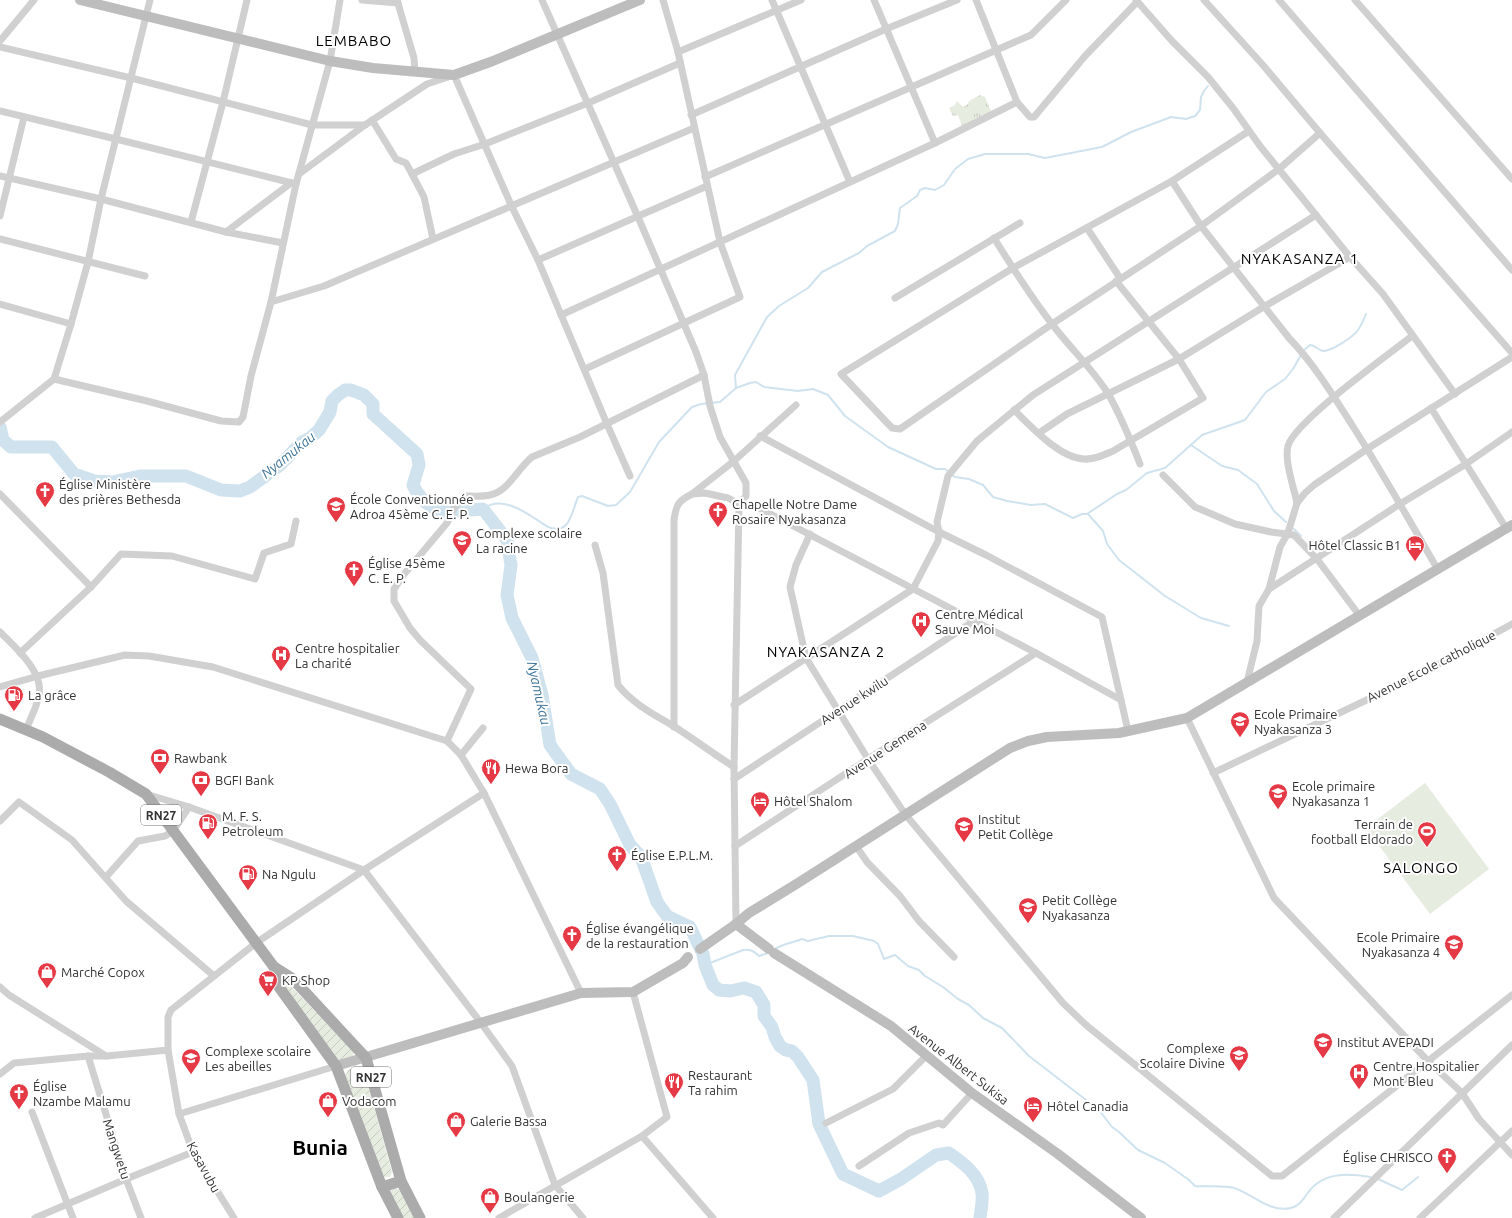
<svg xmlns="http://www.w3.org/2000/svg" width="1512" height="1218" font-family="Ubuntu,sans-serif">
<defs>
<pattern id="grass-tufts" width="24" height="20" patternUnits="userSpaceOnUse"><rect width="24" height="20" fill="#e6ecdf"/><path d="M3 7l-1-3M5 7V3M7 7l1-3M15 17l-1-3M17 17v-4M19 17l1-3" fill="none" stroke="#c6cbc0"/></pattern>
<pattern id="garden-furrows" width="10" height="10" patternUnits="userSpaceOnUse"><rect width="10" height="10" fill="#e6ecdf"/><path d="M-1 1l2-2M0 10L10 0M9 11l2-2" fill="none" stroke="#c6cbc0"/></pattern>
</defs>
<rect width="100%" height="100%" fill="#fff"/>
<polygon fill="url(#grass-tufts)" points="980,95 985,97 991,111 988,114 962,126 958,115 953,116 949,108 955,105 957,101 963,107 968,104 969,101"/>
<g fill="url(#garden-furrows)">
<polygon points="284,983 289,984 354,1052 352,1059 340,1061 335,1060 284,988"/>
<polygon points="352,1068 359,1069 365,1075 392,1172 390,1177 385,1177 382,1174 345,1076 348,1070"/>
<polygon points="394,1187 399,1190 415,1218 402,1218 390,1191"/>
</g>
<polygon fill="#e6ecdf" points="1425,783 1489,869 1430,914 1366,828"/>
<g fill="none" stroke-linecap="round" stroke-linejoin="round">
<g stroke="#cfe2ee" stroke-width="2">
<path d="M1303,351l7,-6c5,0 8,5 13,6 9,0 30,-14 35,-21 3,-4 6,-11 8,-16"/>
<polyline points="736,388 735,375 767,317 779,306 808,288 822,272 859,253 867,246 895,231 898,224 900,208 917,196 920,190 925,188 935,190 944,185 955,169 968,159 985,154 1028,154 1045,158 1102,147 1131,132 1171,117 1186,119 1195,116 1200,110 1201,97 1204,91 1208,86"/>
<polyline points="1191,445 1222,466 1238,470 1257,484 1274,511 1286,522"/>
<polyline points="952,475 955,477 969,479 983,485 993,497 1007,501 1031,505 1045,504 1073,518 1082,514 1087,514 1117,494 1126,490 1147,473 1165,468 1202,435 1245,420 1266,392 1285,379 1293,369 1301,355"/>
<path d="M483,509c21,-16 47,7 65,18 22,8 23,-13 30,-30l4,-1 26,10 8,-1 14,-13 29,-50 33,-35 9,-3 19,-2 16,-14 14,-5 6,-1 8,5 34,4 15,-2 15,6 17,21 43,31 48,22h9l4,3"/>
<polyline points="1088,514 1103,531 1107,544 1119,560 1165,596 1201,618 1229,626"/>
<polyline points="1294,529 1301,536"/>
<path d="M773,950c9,-6 19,-7 29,-11l6,2 21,-5h24l21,5 4,3 6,15 11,-4 13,11 11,4 6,6 18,11 15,12 11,6 14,13 19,10 27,28 70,54 13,17 7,5 19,18 27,13 24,17 6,6c10,1 31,-1 39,2 19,6 35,25 57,20 12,-3 15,-16 24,-23 15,-13 37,-11 55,-8"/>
<path d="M705,965l38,-15c7,-1 11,1 16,6l9,-3"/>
<polyline points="1378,1179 1402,1190 1418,1177"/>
</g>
<path stroke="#cfe2ee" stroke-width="13" d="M0,427l3,13 8,7h41l22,27 20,7 18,1 28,-6h46l35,14 19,1 10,-4 30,-22 22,-23 8,-4 9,-8 11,-18 2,-11 6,-6 7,-5h6l13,5 9,9v10l44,40 2,11 -6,20c4,9 12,18 21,23 4,2 8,1 12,4l37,-3 24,31 4,25 -4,30 5,23 20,40 10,37 8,50 21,29 29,15 10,15 20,41 11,12 16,45 10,14 23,11 13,27 2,11 8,20 6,5 11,1 14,-3 12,4 8,13v11l8,11 3,10 5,9 6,4 6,1 6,6 15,23 6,44 24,50 36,17 22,-12 35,-24 13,-2c14,10 30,21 33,40 1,7 -1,17 -2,25"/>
<g stroke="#d0d0d0" stroke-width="7">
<polyline points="362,0 398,3"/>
<polyline points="397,0 414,58 415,71"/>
<polyline points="542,0 638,217 696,352 704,375 710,406 720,437 746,483 746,496 739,504 734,767 736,924"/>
<polyline points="772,0 850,182"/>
<polyline points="874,0 935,143"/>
<polyline points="976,0 1017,102 1030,117 1034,117 1085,56 1137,2"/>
<polyline points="1136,0 1172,41 1208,77 1233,108 1260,146 1350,257 1383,294 1455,394"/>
<polyline points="1204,0 1262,64 1320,133 1512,353"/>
<polyline points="1279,0 1512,270"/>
<polyline points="1355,0 1512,179"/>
<polyline points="0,41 34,0"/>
<polyline points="0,47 131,78 312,125 365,125"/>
<polyline points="678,52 801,0"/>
<polyline points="0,111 116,139 296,184"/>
<polyline points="691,115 886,29 957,0"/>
<polyline points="372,120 396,159 406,163 412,174 424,197 433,239"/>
<polyline points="1249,131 1172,181 1013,268 841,374 892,428 900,429 1052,324 1201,226 1279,169 1320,133"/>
<polyline points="299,174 365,125 427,84 454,75 512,207 538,260 607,424 630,476"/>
<polyline points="412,174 454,154 485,144 588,103 680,63"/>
<polyline points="0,176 101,199 226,232 283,243"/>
<polyline points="705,177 1031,35 1066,0"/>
<path d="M1172,181l29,45 88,112c25,26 44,57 63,87 30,47 58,96 86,145"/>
<polyline points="0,216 24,117"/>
<polyline points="191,222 223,102 247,0"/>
<polyline points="1087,228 1120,278"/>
<polyline points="226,232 291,183"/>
<path d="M994,238c18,29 37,59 58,86 18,24 41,45 57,71 12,22 22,46 31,69"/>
<polyline points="0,239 145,276"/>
<polyline points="538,260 707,186"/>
<polyline points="895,298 1020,223"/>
<polyline points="271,302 324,286 694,128"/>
<polyline points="0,304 71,324"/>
<polyline points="561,315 935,143 1017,102"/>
<polyline points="585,369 740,297 720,242 678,52 663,0"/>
<polyline points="54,379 147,401 221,421 239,422 243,417 251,376 271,302 296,184 330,61 340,0"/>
<polyline points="1431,408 1506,528"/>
<path d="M1014,410c17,16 45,48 70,49 10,1 20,-4 29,-8l90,-53 -24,-39 -63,-78"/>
<polyline points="0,422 54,379 71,324 88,262 101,199 150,0"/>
<polyline points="1039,433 1067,414 1179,359 1265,306 1350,257"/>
<polyline points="760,436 939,532 986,555 1102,617 1121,700"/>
<polyline points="1163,475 1195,507 1200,509 1235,524 1271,532 1294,535 1317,559 1359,615"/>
<polyline points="0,494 91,587"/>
<polyline points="692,494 705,493 728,498 739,504 755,506 1036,653 1121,700 1128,731"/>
<path d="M1297,503c-3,-15 -13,-43 -9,-57 6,-24 100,-91 124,-110"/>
<polyline points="810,534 796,565 790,587 806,658 868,759 905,814 1063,1003 1086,1025 1272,1176 1282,1176 1512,995"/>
<path d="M595,545l8,28 15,112c15,19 37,30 57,42 20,13 39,27 59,40"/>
<polyline points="1269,589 1400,504 1466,464 1512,432"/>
<path d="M0,632c15,15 44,40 39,63 -2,12 -9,24 -13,35"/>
<polyline points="20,653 91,587 121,554 172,556 255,579 264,553 291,544 296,521"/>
<polyline points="1247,682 1257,641 1259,606 1269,589 1280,547 1288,533 1297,503 1305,493 1314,485 1367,449 1512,357"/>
<polyline points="0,687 38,676 125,655 149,656 213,667 447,741 461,755 484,793 581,993"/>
<polyline points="734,705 913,589 938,541 939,532 937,522 948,476 977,441 1033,395 1316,215"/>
<polyline points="1187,718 1274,898 1428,1061 1462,1093 1479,1119 1512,1155"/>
<path d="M674,727v-207c2,-15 4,-19 18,-26l42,-33 62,-56"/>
<path d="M447,741l24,-52 -51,-49 -10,-12 -16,-27v-12l11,-16 42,-50 7,-15 11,-12c8,0 17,1 25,-1 18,-3 28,-27 42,-38l48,-20 124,-62"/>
<polyline points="461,755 483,728"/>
<polyline points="1213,773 1415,677 1512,624"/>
<polyline points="734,779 974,621"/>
<polyline points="146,794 189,807 364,870 481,1023 512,1066 555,1185 583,1218"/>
<polyline points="0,821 19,802 72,840 126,901 214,976"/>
<polyline points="735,846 868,759 1036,653"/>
<polyline points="856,846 867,862 900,896 919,921 954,957"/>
<polyline points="106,877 138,841 165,836 173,831 189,807"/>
<polyline points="0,987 9,995 106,1056"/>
<polyline points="168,1050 179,1114 193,1152 234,1218"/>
<polyline points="88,1056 126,1179 141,1218"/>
<polyline points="0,1074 14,1063 88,1056 107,1056 168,1050 168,1017 171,1010 256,943 364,870 484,793"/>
<polyline points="32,1112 73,1218"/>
<polyline points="179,1114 336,1066"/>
<polyline points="826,1123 893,1089 927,1055"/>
<polyline points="642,1136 713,1218"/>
<polyline points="859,1166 909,1133 939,1123 943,1125 972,1093"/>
<polyline points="35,1218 126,1179 193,1152"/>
<polyline points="499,1218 642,1136 667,1117 633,992"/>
<polyline points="1334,1218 1512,1045"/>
<polyline points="1420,1218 1512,1131"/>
</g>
<g stroke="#bdbdbd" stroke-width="10">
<polyline points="80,0 330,61 373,68 454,75 493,61 640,0"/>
<polyline points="736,924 769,949"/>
<polyline points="700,949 736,924 749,913 798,883 1010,748 1028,741 1047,737 1119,733 1187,718 1512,525"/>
<polyline points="774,953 891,1026 972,1093 1058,1154 1141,1218"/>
<polyline points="336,1066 581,993 633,992 683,963 688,957"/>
</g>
<g stroke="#ababab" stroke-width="11">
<polyline points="0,719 43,737 109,772 146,794 274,967 293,979 366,1058 401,1181 420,1218"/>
<polyline points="274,967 279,987 336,1066 382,1187 398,1218"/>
<polyline points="382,1187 401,1181"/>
</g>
</g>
<defs>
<symbol id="church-pin" viewBox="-11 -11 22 30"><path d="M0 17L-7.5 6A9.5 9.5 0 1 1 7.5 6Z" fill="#e63946" stroke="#fff"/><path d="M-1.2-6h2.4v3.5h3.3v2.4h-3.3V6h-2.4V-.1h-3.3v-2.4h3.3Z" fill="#fff"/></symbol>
<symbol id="school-pin" viewBox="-11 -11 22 30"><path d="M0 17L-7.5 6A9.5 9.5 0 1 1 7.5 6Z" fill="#e63946" stroke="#fff"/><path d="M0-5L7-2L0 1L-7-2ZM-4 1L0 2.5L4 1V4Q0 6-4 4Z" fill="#fff"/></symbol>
<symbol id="hotel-pin" viewBox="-11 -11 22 30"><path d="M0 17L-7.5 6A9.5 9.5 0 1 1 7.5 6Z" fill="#e63946" stroke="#fff"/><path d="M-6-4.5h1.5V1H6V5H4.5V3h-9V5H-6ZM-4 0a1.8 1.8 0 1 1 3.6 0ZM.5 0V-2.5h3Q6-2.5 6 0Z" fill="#fff"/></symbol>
<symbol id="hospital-pin" viewBox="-11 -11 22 30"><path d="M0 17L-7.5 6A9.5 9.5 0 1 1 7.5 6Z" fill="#e63946" stroke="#fff"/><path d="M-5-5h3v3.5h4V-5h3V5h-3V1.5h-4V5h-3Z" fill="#fff"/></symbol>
<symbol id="fuel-pin" viewBox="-11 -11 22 30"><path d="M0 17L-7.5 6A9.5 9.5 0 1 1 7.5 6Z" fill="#e63946" stroke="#fff"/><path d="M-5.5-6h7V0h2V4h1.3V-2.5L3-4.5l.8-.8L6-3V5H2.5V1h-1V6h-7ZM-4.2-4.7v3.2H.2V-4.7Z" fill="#fff"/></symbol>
<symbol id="bank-pin" viewBox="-11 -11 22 30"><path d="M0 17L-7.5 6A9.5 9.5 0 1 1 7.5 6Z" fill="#e63946" stroke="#fff"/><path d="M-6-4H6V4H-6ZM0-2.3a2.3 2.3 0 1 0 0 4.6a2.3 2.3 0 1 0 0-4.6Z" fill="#fff"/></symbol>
<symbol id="restaurant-pin" viewBox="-11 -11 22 30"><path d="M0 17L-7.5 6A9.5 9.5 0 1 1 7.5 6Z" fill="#e63946" stroke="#fff"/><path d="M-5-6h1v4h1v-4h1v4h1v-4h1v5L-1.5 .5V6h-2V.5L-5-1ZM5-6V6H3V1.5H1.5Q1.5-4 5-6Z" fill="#fff"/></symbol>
<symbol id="stadium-pin" viewBox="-11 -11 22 30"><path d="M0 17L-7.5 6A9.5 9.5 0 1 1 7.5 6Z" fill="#e63946" stroke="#fff"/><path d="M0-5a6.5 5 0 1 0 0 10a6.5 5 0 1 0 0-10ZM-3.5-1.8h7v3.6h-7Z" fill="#fff"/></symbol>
<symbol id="shop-pin" viewBox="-11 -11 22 30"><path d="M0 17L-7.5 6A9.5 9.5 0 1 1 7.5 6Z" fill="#e63946" stroke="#fff"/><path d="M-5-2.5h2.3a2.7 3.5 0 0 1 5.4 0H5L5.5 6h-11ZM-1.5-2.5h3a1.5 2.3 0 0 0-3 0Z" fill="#fff"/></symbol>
<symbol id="supermarket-pin" viewBox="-11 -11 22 30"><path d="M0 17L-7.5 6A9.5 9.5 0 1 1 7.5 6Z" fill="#e63946" stroke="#fff"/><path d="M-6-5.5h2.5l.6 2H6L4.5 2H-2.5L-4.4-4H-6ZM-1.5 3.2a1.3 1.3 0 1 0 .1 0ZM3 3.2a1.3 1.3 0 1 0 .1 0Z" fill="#fff"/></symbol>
</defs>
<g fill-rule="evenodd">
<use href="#church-pin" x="34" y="480" width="22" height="30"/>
<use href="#school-pin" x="325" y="495" width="22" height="30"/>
<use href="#church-pin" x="707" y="500" width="22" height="30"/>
<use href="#school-pin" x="451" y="529" width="22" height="30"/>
<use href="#hotel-pin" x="1404" y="534" width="22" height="30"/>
<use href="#church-pin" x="343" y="559" width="22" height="30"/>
<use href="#hospital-pin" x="910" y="610" width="22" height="30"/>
<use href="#hospital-pin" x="270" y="644" width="22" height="30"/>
<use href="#fuel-pin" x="3" y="684" width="22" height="30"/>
<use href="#school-pin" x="1229" y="710" width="22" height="30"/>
<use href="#bank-pin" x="149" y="747" width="22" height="30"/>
<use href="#restaurant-pin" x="480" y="757" width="22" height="30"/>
<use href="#bank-pin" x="190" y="769" width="22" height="30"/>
<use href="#school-pin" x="1267" y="782" width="22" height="30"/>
<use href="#hotel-pin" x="749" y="790" width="22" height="30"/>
<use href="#fuel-pin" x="197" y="812" width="22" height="30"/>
<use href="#school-pin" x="953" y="815" width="22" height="30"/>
<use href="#stadium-pin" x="1416" y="820" width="22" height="30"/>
<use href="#church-pin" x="606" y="844" width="22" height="30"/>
<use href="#fuel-pin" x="237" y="863" width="22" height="30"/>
<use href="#school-pin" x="1017" y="896" width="22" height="30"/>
<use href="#church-pin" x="561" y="924" width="22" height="30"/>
<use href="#school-pin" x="1443" y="933" width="22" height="30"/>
<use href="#shop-pin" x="36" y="961" width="22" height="30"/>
<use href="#supermarket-pin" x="257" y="969" width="22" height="30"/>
<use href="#school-pin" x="1312" y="1031" width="22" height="30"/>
<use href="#school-pin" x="1228" y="1044" width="22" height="30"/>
<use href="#school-pin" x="180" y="1047" width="22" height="30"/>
<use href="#hospital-pin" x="1348" y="1062" width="22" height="30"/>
<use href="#restaurant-pin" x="663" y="1071" width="22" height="30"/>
<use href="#church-pin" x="8" y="1082" width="22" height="30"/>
<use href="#shop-pin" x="317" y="1090" width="22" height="30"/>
<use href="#hotel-pin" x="1022" y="1095" width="22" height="30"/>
<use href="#shop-pin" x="445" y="1110" width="22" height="30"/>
<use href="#church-pin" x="1436" y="1146" width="22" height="30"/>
<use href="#shop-pin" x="479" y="1186" width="22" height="30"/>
</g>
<g text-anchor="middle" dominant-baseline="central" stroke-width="4" stroke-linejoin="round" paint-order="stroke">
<g fill="#fff" stroke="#707070" stroke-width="1">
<rect x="141" y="805" width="40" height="20" rx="3"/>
<rect x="351" y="1067" width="40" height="20" rx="3"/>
</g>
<g font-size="12" font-weight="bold" fill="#333">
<text x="161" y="815">RN27</text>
<text x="371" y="1077">RN27</text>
</g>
<g font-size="13" fill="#333" stroke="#fff" text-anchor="start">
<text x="59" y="484">Église Ministère<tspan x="59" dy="15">des prières Bethesda</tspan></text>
<text x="350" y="499">École Conventionnée<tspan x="350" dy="15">Adroa 45ème C. E. P.</tspan></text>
<text x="732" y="504">Chapelle Notre Dame<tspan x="732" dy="15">Rosaire Nyakasanza</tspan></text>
<text x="476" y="533">Complexe scolaire<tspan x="476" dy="15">La racine</tspan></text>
<text x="1401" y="545" text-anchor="end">Hôtel Classic B1</text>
<text x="368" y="563">Église 45ème<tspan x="368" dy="15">C. E. P.</tspan></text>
<text x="935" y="614">Centre Médical<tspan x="935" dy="15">Sauve Moi</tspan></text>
<text x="295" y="648">Centre hospitalier<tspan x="295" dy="15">La charité</tspan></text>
<text x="28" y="695">La grâce</text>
<text x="1254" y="714">Ecole Primaire<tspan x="1254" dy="15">Nyakasanza 3</tspan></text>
<text x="174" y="758">Rawbank</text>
<text x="505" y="768">Hewa Bora</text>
<text x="215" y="780">BGFI Bank</text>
<text x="1292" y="786">Ecole primaire<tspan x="1292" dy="15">Nyakasanza 1</tspan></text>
<text x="774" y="801">Hôtel Shalom</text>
<text x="222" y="816">M. F. S.<tspan x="222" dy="15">Petroleum</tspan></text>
<text x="978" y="819">Institut<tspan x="978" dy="15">Petit Collège</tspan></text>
<text x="1413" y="824" text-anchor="end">Terrain de<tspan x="1413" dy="15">football Eldorado</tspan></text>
<text x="631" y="855">Église E.P.L.M.</text>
<text x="262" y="874">Na Ngulu</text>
<text x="1042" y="900">Petit Collège<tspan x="1042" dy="15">Nyakasanza</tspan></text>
<text x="586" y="928">Église évangélique<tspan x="586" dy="15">de la restauration</tspan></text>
<text x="1440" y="937" text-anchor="end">Ecole Primaire<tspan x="1440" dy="15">Nyakasanza 4</tspan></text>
<text x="61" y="972">Marché Copox</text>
<text x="282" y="980">KP Shop</text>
<text x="1337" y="1042">Institut AVEPADI</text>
<text x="1225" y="1048" text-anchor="end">Complexe<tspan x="1225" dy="15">Scolaire Divine</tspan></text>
<text x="205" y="1051">Complexe scolaire<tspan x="205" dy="15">Les abeilles</tspan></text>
<text x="1373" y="1066">Centre Hospitalier<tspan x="1373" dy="15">Mont Bleu</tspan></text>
<text x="688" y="1075">Restaurant<tspan x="688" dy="15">Ta rahim</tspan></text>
<text x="33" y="1086">Église<tspan x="33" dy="15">Nzambe Malamu</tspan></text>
<text x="342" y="1101">Vodacom</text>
<text x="1047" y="1106">Hôtel Canadia</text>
<text x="470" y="1121">Galerie Bassa</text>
<text x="1433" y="1157" text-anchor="end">Église CHRISCO</text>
<text x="504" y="1197">Boulangerie</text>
</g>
<g font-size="13" fill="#333" stroke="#fff">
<text transform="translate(1431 666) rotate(-27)">Avenue Ecole catholique</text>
<text transform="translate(854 700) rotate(-33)">Avenue kwilu</text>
<text transform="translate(885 749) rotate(-33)">Avenue Gemena</text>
<text transform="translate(959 1064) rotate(38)">Avenue Albert Sukisa</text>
<text transform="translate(117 1149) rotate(72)">Mangwetu</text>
<text transform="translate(204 1167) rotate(61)">Kasavubu</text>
</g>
<g font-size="14" font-style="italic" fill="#3f7597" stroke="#fff">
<text transform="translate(288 455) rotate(-39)">Nyamukau</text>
<text transform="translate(539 693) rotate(77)">Nyamukau</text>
</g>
<g font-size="15" letter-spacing="1" fill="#000" stroke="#fff">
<text x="354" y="40">LEMBABO</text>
<text x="1300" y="258">NYAKASANZA 1</text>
<text x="826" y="651">NYAKASANZA 2</text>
<text x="1421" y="867">SALONGO</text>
</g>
<g font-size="21" font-weight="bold" fill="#000" stroke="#fff">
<text x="320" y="1147">Bunia</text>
</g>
</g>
</svg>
